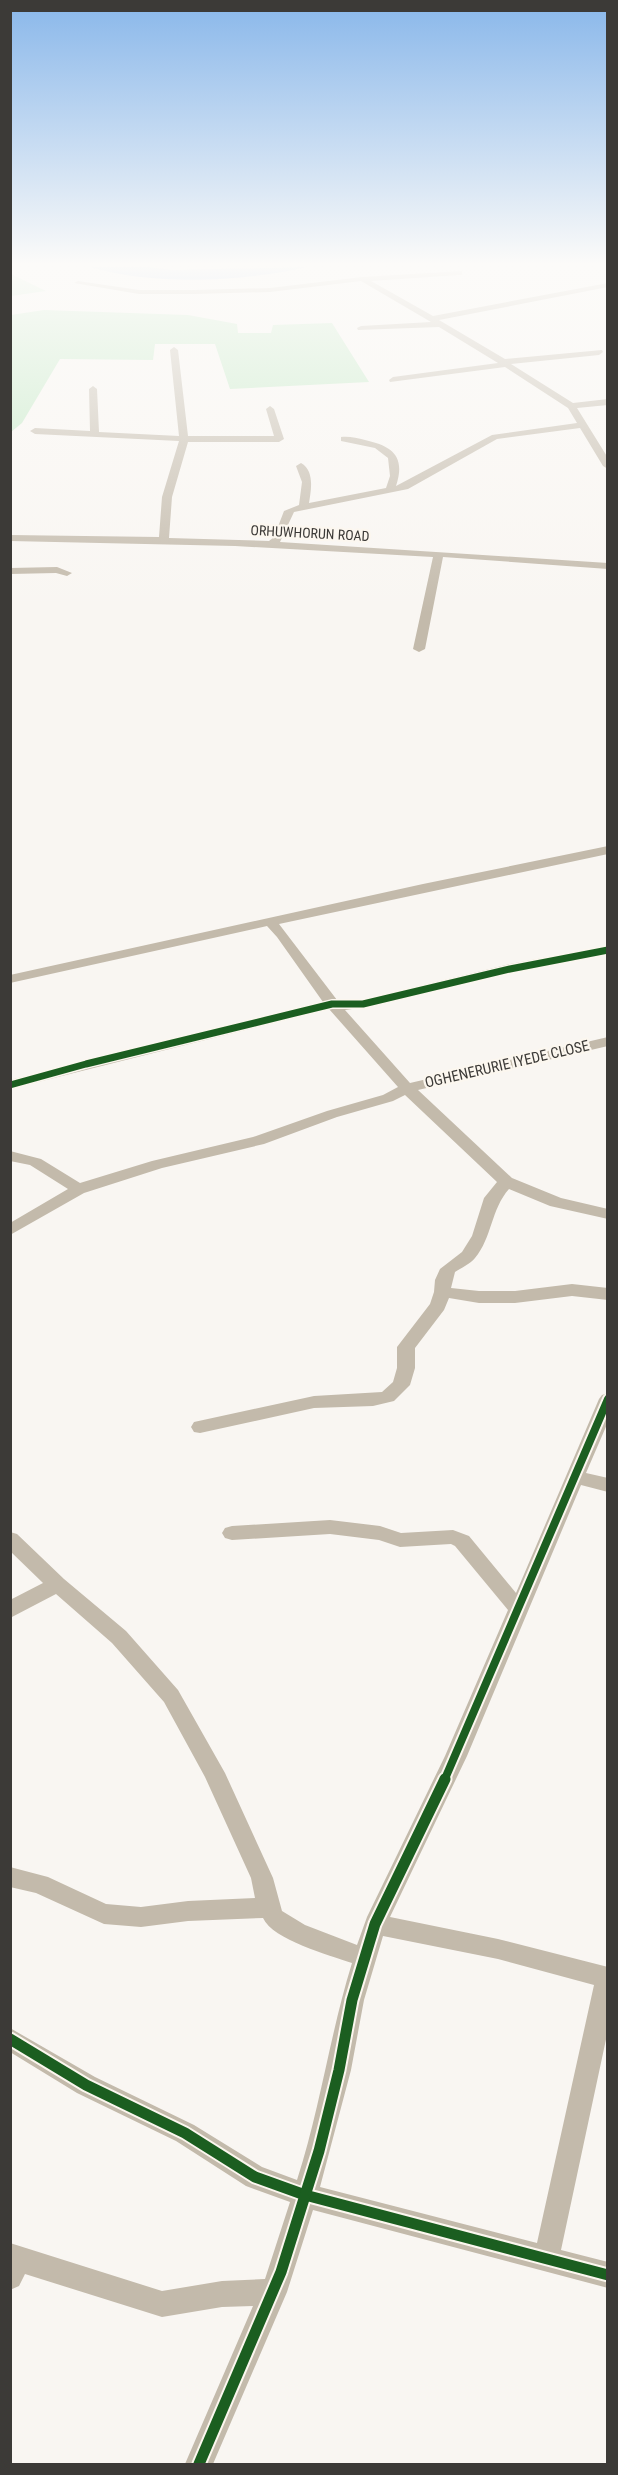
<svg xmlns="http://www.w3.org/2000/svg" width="618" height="2475" font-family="'Roboto Condensed',sans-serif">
<rect width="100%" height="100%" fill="#f9f6f2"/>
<g fill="#c0e8c3">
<polygon points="11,274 46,291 11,296"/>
<polygon points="44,310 188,315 237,324 238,333 271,333 273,325 332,323 369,382 230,389 215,344 155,344 153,360 60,359 22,423 11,432 11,315"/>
</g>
<path fill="#9bbbed" d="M90,267h59l23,3 135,-3c-65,15 -153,19 -217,0z"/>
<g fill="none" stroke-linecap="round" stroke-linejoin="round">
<g fill="#c3baab" fill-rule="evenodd">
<path d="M462,271v4h-3l-88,6 62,35 175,-33v4l-169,33 66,39 97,-9 1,2 -4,3 -88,9 62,39 35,-4v6l-31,3 31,50v11l-5,-3 -23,-38 -83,11 -89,50 -114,23 -14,30 328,21v6l-165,-12 -18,92 -6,3 -6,-3 20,-92 -198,-11 -225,-5v-6l149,2 3,-40 17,-56 -144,-7 -5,-3 5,-3 55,3 -1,-42 4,-3 4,3 2,43 80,4 -9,-86 4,-3 4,3 10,86h86l-8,-27 4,-3 4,3 10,30 -5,3h-91l-16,55 -3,41 100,3 5,-4 10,-26 15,-6 3,-23 -6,-16 5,-3c14,8 10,27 8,40l77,-15 4,-12 -2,-18 -13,-10 -34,-7v-4c8,-1 16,1 24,3 27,6 41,16 31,46l96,-51 85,-12 -9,-15 -63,-41 -115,15 -1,-2 4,-3 105,-14 -59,-36 -81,3 -1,-2 4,-2 70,-4 -70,-41 -91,11 -75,2h-56l-65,-11 4,-2 61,9h56l75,-2 92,-11z"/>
<polygon points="57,567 72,573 67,576 56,573 10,574 10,568"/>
<path d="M608,846v8l-329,70 58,76h26l147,-36 98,-18v8l-98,19 -137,33 -28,4 65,73 198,-46v9l-190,44 94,88 49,20 47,11v10l-58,-13 -41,-17c-18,20 -17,49 -34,69 -5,6 -14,10 -20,14l-4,16 28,3h36l57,-7 36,4v12l-36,-4 -57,7h-36l-30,-5 -5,12 -29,38v20l-5,17 -16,16 -21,5 -59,2 -114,25 -6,-1 -3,-5 3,-5 120,-26 68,-4 11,-10 4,-14v-21l33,-43 4,-12 1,-12 5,-11 22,-17 10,-16 12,-38 13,-16 -92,-87 -12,6 -56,16 -73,27 -102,24 -78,25 -74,42v-12l58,-34 -38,-24 -20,-4v-10l31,8 39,24 72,-22 101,-24 74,-26 56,-16 15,-8 -69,-78 -319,80v-9l313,-78 -46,-65 -10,-11 -257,57v-8l413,-91z"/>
<path d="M608,1393v29l-22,51 22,5v14l-27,-7 -114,271 -77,161 108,22 110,28v63l-47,220 47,12v26l-295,-78 -26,82 -74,172h-28l68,-158 -31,1 -60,10 -137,-43 -6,12 -9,4v-47l152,48 60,-10 43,-2 25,-77 -44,-16 -70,-45 -99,-48 -67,-41v-24l85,49 99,48 68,42 35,13c23,-71 33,-146 55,-217 -23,-8 -79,-23 -89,-45l-75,3 -47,6 -37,-3 -68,-31 -26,-6v-20l38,10 58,27 35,3 47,-6 67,-3 -4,-20 -46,-101 -41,-75 -52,-59 -56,-49 -46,24v-18l33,-17 -33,-32v-19l7,2 47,45 62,52 52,59 47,83 48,105 9,33 23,14 52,20 10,-28 78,-161 63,-146 -53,-64 -4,-2 -51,3 -21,-7 -49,-6 -98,6 -7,-2 -3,-5 3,-5 7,-2 98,-6 50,6 21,7 52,-3 16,6 47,57 83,-194 3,-4zM383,1936l115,23 96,26 -57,258 -217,-56 31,-117 13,-70z"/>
</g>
<defs>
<polyline id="cycleway-far2" points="10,1085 86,1064 332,1004 363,1004 510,969 608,950"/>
<polyline id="cycleway-far1" points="444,1781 608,1399"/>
<g id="cycleway">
<polyline points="10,2039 86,2085 185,2133 255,2177 305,2195 608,2275"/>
<polyline points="199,2464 281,2272 319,2151 339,2070 352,2000 375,1924 445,1779"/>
</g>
</defs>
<use href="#cycleway-far2" stroke="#fcf7ef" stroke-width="10"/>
<use href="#cycleway-far1" stroke="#fcf7ef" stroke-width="12"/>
<use href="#cycleway" stroke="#fcf7ef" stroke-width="15"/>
<use href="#cycleway-far2" stroke="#1b5e20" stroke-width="7"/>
<use href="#cycleway-far1" stroke="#1b5e20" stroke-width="8"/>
<use href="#cycleway" stroke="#1b5e20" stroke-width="11"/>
</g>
<linearGradient id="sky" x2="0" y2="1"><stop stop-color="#89b7ea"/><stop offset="0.43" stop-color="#fcfbf9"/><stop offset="1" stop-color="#fcfbf9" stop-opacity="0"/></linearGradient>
<rect width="618" height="614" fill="url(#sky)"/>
<g text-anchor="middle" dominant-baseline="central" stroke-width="4.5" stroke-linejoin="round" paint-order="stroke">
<g font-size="14" fill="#3c3a37" stroke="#fcf7ef">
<text transform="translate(310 533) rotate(3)">ORHUWHORUN ROAD</text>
</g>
<g font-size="15" fill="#3c3a37" stroke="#fcf7ef">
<text transform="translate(507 1064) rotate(-13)">OGHENERURIE IYEDE CLOSE</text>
</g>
</g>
<rect width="618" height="2475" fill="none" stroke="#3c3a37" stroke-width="24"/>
</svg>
